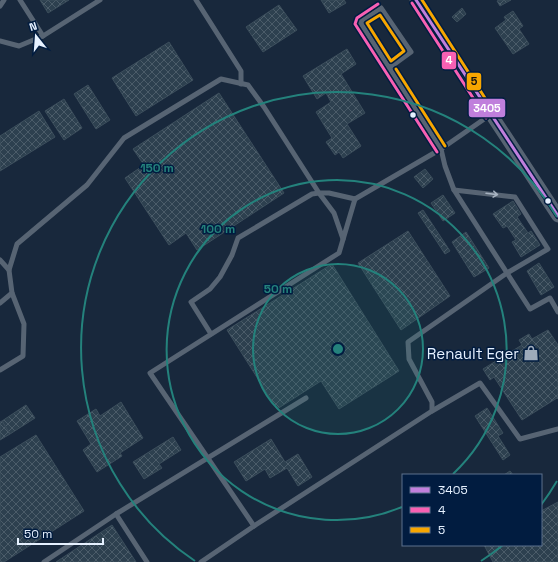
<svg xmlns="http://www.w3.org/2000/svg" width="558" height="562" font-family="'Space Grotesk',sans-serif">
<defs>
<pattern id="building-cross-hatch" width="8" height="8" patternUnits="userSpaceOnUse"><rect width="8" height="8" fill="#2d404f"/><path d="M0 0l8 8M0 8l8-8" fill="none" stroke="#4b5c69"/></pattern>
</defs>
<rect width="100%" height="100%" fill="#18283c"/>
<g fill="url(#building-cross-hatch)" stroke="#3c4e5c">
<polygon points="40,0 69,0 48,13"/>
<polygon points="321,0 344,0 346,3 329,13"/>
<polygon points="499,0 511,0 500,6 497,1"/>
<polygon points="279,5 297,30 263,52 246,27"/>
<polygon points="462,8 466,14 457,22 452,17"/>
<polygon points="513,11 523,26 519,29 529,44 513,54 495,28 506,20 504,17"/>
<polygon points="169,42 193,80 136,116 112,78"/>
<polygon points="347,49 356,64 341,74 365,113 347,124 361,146 343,158 339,152 335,155 326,142 332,138 316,112 331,102 326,93 317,99 303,76"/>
<polygon points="88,85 110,120 96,129 74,94"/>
<polygon points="219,93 284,193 197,250 186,233 169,245 125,178 144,165 133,149"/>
<polygon points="64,99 82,128 64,140 45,111"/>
<polygon points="39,111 55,137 0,171 0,136"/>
<polygon points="425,169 433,179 423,188 414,177"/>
<polygon points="443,195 455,213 443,221 431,203"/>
<polygon points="513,201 521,214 517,217 528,233 531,231 540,245 521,257 512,242 516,240 507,226 503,228 493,214"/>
<polygon points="423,210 450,251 445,254 418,213"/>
<polygon points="408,231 450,296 401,330 358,263"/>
<polygon points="466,232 489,268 474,277 452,242"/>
<polygon points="539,263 554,287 541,295 527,271"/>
<polygon points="332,264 399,371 339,409 321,381 277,409 227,330"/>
<polygon points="548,330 558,345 558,399 557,398 522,420 494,377 490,380 483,369 522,345 519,340 529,334 532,339"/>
<polygon points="121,402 143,438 120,453 122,456 97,472 83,450 91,444 77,421 96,409 100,416"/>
<polygon points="26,405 35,418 10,434 2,421"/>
<polygon points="487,408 503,433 498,436 510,455 503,460 475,416"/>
<polygon points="2,421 10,434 0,440 0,422"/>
<polygon points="36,435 84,511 4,562 0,562 0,457"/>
<polygon points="173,437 181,450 159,464 162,468 144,479 133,462"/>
<polygon points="271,439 285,462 298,454 312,477 298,486 287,468 270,478 265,469 246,481 234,462"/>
<polygon points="510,471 513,475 504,475"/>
<polygon points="558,502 558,562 493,562 484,545 541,545 541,511"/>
<polygon points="112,525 136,562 56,562"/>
</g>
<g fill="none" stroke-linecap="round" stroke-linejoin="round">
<g stroke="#576473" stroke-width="5">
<polyline points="20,0 43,36"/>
<polyline points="196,0 241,71 241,84"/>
<polyline points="0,6 4,0"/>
<polyline points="0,41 19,46 43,36 100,0"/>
<polyline points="454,190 515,197 548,249 507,273 530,309 550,298 558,312"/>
<polyline points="0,260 9,270 17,244 87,185 124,138 221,79 248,85 264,107 319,193 329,193 355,199 441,149 490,115"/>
<polyline points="0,303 12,293 9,270"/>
<polyline points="211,334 191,302 210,289 220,277 232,255 238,238 312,194 319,193 334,213 343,239"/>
<polyline points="0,370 23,356 24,324 12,293"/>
<polyline points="432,411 480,383 520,439 558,429"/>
<polyline points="116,514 147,562"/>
<polyline points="254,526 150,373 339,253 355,199"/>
<polyline points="44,562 116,514 306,398"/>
<polyline points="201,562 254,526 432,411 432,402 409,359 408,342 507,273 454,190 445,166 441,149 360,22 381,8 411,52 389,68"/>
</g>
<polyline stroke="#576473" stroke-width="13" points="416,0 558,216"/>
<defs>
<polyline id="bus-1" points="416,0 558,216"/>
<g id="bus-2">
<polyline points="412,3 486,118"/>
<polyline points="378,4 357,18 355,24 437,152"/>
</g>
<g id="bus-3">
<polyline points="422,0 494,112"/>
<polygon points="380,15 404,51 391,61 367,23"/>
<polyline points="396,69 445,146"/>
</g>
</defs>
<use href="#bus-1" stroke="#011c40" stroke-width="6"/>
<use href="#bus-2" stroke="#011c40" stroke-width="6"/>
<use href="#bus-3" stroke="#011c40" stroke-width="6"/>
<use href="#bus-1" stroke="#c07fdc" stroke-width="3"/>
<use href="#bus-2" stroke="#f860b3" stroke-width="3"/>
<use href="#bus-3" stroke="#f7a600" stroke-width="3"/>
</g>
<defs><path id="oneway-shaft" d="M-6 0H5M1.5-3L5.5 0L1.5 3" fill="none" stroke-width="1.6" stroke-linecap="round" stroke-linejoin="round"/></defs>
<use stroke="#a6b2c0" href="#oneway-shaft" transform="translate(492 194) rotate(7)"/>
<circle cx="338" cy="349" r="85" fill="#24827c" fill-opacity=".12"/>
<g fill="none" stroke="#24827c" stroke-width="2">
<circle cx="338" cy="349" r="85"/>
<path d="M402 507A170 170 0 1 1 453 474"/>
<path d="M557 481A256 256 0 0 1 541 505M503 545A256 256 0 0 1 481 561M195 561A256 256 0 1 1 557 217"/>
</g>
<defs>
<symbol id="shop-bare" viewBox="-9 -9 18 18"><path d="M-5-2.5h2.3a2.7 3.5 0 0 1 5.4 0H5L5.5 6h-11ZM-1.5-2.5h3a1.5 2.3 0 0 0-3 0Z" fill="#9eabbb" stroke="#011c40" stroke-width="2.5" paint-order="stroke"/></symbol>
</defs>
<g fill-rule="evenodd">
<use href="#shop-bare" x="520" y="342" width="22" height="22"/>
</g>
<g fill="#e6f1ff" stroke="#011c40" stroke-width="1.5">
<circle cx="413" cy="115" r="3.5"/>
<circle cx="548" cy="201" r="3.5"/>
</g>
<g text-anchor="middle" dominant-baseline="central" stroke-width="3" stroke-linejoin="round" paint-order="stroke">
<g font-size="15" fill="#e6f1ff" stroke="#011c40" text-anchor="end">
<text x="519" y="353">Renault Eger</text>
</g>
</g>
<circle cx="338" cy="349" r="6" fill="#24827c" stroke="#011c40" stroke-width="2"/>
<g font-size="12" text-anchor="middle" font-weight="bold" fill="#24827c" stroke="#011c40" stroke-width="3" stroke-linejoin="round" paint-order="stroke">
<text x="157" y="172">150 m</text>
<text x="218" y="233">100 m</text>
<text x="278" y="293">50 m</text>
</g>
<g stroke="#011c40" stroke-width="1.5">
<rect x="441" y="51" width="16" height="19" rx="4" fill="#f860b3"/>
<rect x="466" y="72" width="16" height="19" rx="4" fill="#f7a600"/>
<rect x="468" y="98" width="38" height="20" rx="4" fill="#c07fdc"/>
</g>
<g font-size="11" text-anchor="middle" font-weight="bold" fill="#fff">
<text x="449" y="64">4</text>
<text x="487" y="112">3405</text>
</g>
<g font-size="11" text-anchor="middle" font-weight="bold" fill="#111">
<text x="474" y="85">5</text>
</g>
<rect x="402" y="474" width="140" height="72" fill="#011c40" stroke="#5d718c"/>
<rect x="410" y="487" width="20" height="6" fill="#c07fdc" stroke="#5d718c"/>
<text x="438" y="494" font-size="12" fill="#e6f1ff">3405</text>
<rect x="410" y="507" width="20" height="6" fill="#f860b3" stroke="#5d718c"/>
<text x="438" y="514" font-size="12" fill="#e6f1ff">4</text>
<rect x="410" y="527" width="20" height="6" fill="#f7a600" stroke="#5d718c"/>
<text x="438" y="534" font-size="12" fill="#e6f1ff">5</text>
<g transform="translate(36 36) rotate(343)" stroke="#011c40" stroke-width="3" paint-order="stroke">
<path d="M0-3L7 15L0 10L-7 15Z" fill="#e6f1ff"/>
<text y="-6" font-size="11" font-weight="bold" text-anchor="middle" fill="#e6f1ff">N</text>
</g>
<path d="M18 538v6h85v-6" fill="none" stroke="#e6f1ff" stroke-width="2"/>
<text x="24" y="538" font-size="12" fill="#e6f1ff" stroke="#011c40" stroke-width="3" paint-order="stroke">50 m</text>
</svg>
